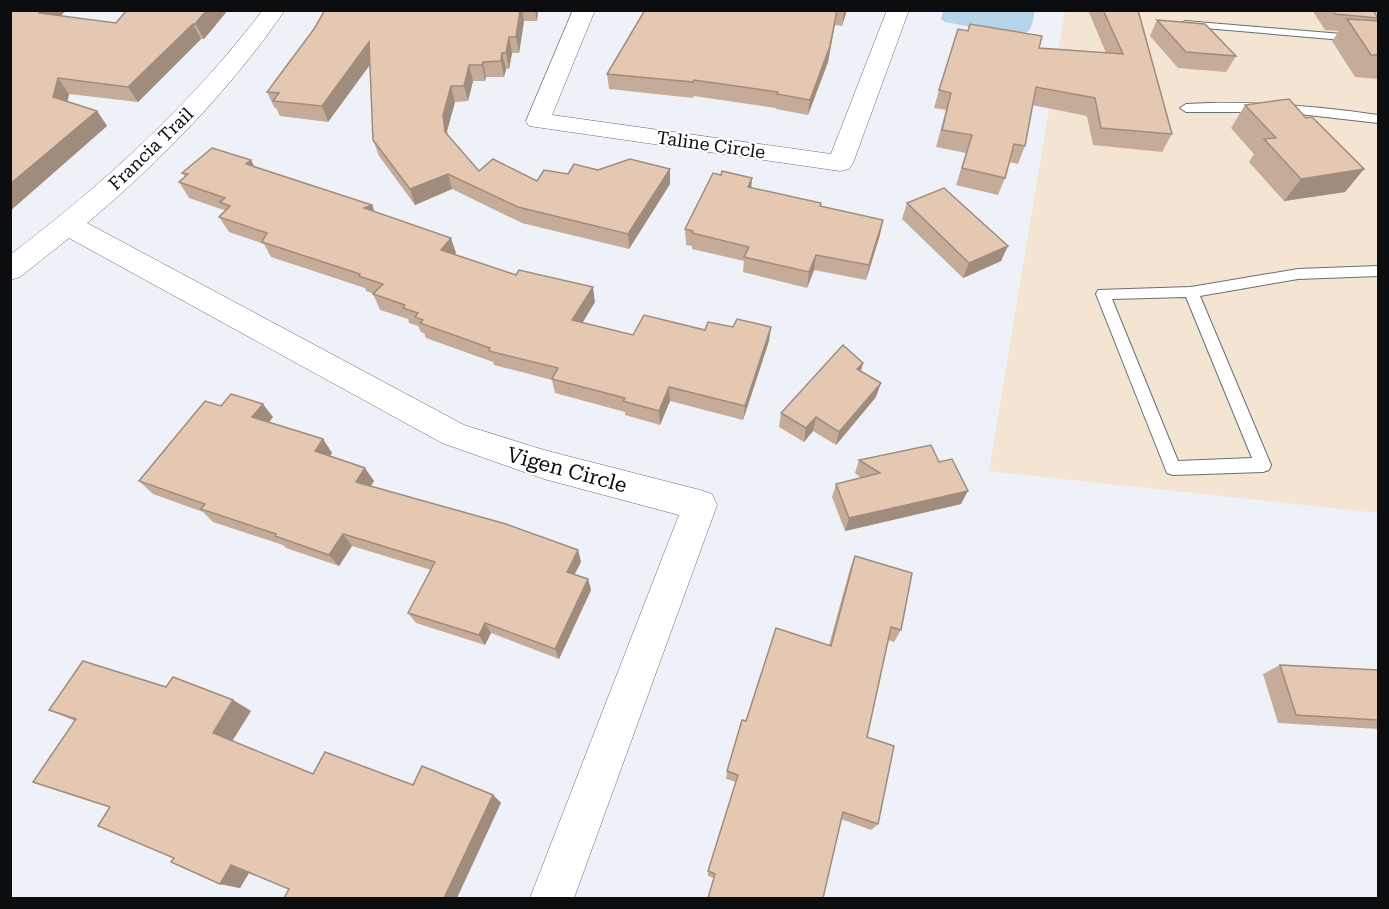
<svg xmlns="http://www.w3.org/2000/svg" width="1389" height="909" viewBox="0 0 1389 909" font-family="'Roboto Serif',serif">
<rect width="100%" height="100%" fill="#eef1f8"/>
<!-- industrial -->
<path fill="#f3e5d2" d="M1065,11H1378V513L989,471Z"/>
<!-- water -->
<path fill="#b6d5ea" d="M943,11H1035C1033,17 1033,29 1027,32C1017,38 959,24 945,22L941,19Z"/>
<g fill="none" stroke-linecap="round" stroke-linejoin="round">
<!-- lane casing -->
<g stroke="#6b6e74" stroke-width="2">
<g id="lane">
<path d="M1185,21L1378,37V43L1181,26L1180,24Z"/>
<path d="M1210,103C1267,102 1323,107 1378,115V123L1282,112H1186L1180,108L1186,104Z"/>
<path d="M1378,266V276L1298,279L1200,296L1271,465L1269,470L1263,472L1173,475L1167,473L1096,294L1098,290L1191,287L1298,269ZM1186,297L1252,458L1178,461L1112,299Z"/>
</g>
</g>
<!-- street casing -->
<g stroke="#6b6e74" stroke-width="1">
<g id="street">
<path d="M263,10H285C230,90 161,161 87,223L464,425L544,450L700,490L712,494L717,505L574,898H530L679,515L544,479L442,443L69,238L20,277L10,280V255C105,183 191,104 263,10Z"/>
<path d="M573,10H595L552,115L831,154L887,10H909L853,163L849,169L840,171L529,126L526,121Z"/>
</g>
</g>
<!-- lane -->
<use href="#lane" fill="#fff" fill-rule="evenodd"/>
<!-- street -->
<use href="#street" fill="#fff" fill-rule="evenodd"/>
</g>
<!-- wall -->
<g fill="#c5ac99">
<path d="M10,10H66L61,16L116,23L228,10L204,39H201L138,102L69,94L67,101L97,111L107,126L10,211Z"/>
<path d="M325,10H538L537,21H524L519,53H512L509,69H506L504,77H486L485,81H473L468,101L455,102L447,131L448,135L479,171L537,181L568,174L598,170L670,184L629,249L522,223L452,189L415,205L379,156L373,140L370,64L328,122L280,116L276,108L274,107L267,92L314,29Z"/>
<path d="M645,10H847L842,26L835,25L828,62L808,115L776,109V108L694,96L693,98L609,89L607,74Z"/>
<path d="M1088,10H1138L1172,134L1162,152L1093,145L1087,116L1032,105L1025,146L1018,164L1009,162L1005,178L998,195L956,185L966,153L936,147L946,110L934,108L939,90L1039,48L1106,53Z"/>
<path d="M1312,10H1373L1378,18L1377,21H1378V79L1355,77L1332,41L1339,31L1325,30Z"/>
<path d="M1157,20L1236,56L1226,72L1178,68L1150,36Z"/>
<path d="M1245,105L1306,118L1364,169L1345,192L1284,201L1249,162L1254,154L1231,128Z"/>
<path d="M251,160L254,167L375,212L456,253L455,254L595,302L582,323L633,335L733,327H771L769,341L743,420L670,401L660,425L625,415V412L555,393L552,380L494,365L493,362L426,338L424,333L421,332L418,326L409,323L408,319L380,310L373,294H374L366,291L365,288L271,257L264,244L229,232L219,217L225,211L224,210L189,198L179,182L185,177L182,173Z"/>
<path d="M751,188L880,235L866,280L814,270L807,288L743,272L744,261L692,249V246L686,245L685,229Z"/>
<path d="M907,203L1001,261L963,278L902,219Z"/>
<path d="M863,363L861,371L876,397L836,445L813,431L804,442L779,427L781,413Z"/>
<path d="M221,406L273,417L269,422L323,439L332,453L330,456L374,481L371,486L578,550L581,562L574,575L588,579L591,590L559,659L491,633L485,645L416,623L408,613L431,570L352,546L339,566L286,548L283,545L213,522L203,512L153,494L139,481Z"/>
<path d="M859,460L939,462L961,504L845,531L832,497L836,484L861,478L855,473Z"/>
<path d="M855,556L901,630L894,642L888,640L867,737L878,824L871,830L841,819L714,878L708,876V871L736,782L726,779L727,771L746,721L829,645L850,569Z"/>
<path d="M1280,665L1378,670V729L1278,723L1263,674Z"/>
<path d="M166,687L233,700L251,711L232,741L313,774L413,785L493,795L501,803L289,889L249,873L240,888L220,884L174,858L75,721L49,710Z"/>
</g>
<!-- shaded-wall -->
<g fill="#a08c7d">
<path d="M41,10H66L49,28L39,13Z"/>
<path d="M207,10H228L204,39L195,24Z"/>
<path d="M520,10H522L524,21L519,53L516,37Z"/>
<path d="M535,10H538L537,21Z"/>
<path d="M837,10L828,62L808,115L810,100Z"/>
<path d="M844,10H847L842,26Z"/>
<path d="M193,24L201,39L138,102L128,87Z"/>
<path d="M509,37L512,53L509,69L506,53Z"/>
<path d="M369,42L375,58L328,122L322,106Z"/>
<path d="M502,53L506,69L504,77L501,61Z"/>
<path d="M483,62L486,77L485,81L482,65Z"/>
<path d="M469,65L473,81L468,101L464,86Z"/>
<path d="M58,78L69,94L65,113L53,97Z"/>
<path d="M451,86L455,102L447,131L449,147L445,132L443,115Z"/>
<path d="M97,111L107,126L10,211V184Z"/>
<path d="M251,160L259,176L246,164Z"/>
<path d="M670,169V184L629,249L628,234Z"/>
<path d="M1364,169L1345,192L1284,201L1301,179Z"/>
<path d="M448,174L452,189L415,205L410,189Z"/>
<path d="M752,178L751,194L748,187Z"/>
<path d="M372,205L378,220L364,208Z"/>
<path d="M883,220L880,235L866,280L869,265Z"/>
<path d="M451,238L456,253L446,265L441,250Z"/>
<path d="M1008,246L1001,261L963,278L969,263Z"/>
<path d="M816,255L814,270L807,288L809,272Z"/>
<path d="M593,287L595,302L575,335L572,320Z"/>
<path d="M771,327L769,341L743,420L745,406Z"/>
<path d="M863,363L859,377L857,369Z"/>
<path d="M881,383L876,397L836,445L839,432Z"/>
<path d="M669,387L670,401L660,425L659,411Z"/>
<path d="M263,404L273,417L262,431L252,417Z"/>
<path d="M816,417L813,431L804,442L806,428Z"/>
<path d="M323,439L332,453L324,464L315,451Z"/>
<path d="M365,468L374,481L365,494L356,482Z"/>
<path d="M968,491L961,504L845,531L849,518Z"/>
<path d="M343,534L352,546L339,566L329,555Z"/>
<path d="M578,550L581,562L570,583L567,572Z"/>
<path d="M588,579L591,590L559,659L555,649Z"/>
<path d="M485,623L491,633L485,645L479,635Z"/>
<path d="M233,700L251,711L231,743L213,733Z"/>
<path d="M493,795L501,803L457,898H444Z"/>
<path d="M231,865L250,871L240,888L220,884Z"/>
</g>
<!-- building -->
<g fill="#e5c8b2" stroke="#a08c7d" stroke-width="1.5">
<path d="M10,10H41L39,13L116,23L127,10H207L195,24H193L128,87L58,78L53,97L97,111L10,184Z"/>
<path d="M325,10H520L516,37H509L506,53H502L501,61L483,62L482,65H469L464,86H451L443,115L445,132L479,171L493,159L537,181L544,170L568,174L574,164L598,170L630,159L670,169L628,234L518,207L448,174L410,189L373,140L369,42L322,106L273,101L279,93L267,92L314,29Z"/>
<path d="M645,10H837L830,46L810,100L777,94L778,92L694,80L693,82L607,74Z"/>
<path d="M1103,10H1138L1172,134L1101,128L1095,98L1036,87L1025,146L1014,144L1005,178L962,168L972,135L942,130L951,93L939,90L958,29L968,31L970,24L1042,36L1039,48L1123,54Z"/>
<path d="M1333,10H1373L1378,18L1335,14Z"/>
<path d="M1347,19L1378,21V55H1371Z"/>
<path d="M1157,20L1205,24L1236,56L1186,52Z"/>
<path d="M1289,99L1306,118L1312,117L1364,169L1301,179L1264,139L1276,138L1245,105Z"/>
<path d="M212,148L251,160L246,164L372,205L364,208L451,238L441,250L516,275L519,270L593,287L572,320L633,335L644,315L705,330L708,322L733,327L737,319L771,327L745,406L669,387L659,411L623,401L625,398L552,379L558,368L489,351L490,348L420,323L423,320L415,317L418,313L403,308L405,305L373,294L383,284L359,276L360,274L262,242L267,233L219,217L230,206L220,202L225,198L179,182L188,174L182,173Z"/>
<path d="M722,171L752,178L748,187L821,203L820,206L883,220L869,265L816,255L809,272L744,257L749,247L692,233L693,231L685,229L713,173L721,175Z"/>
<path d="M944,188L1008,246L969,263L907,203Z"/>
<path d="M843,345L863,363L857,369L881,383L839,432L816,417L806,428L781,413Z"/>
<path d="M231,394L263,404L252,417L323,439L315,451L365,468L356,482L506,524L578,550L567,572L588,579L555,649L485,623L479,635L408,613L435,562L343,534L329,555L275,536L276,534L201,509L205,504L139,481L205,401L221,406Z"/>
<path d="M931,445L939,462L952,459L968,491L849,518L836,484L880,473L859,460Z"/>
<path d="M855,556L912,573L901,630L891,627L867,737L894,746L878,824L843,812L823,898H708L715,874L708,871L738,775L727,771L742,720L746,721L776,628L831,646Z"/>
<path d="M83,661L166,687L173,677L233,700L213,733L313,774L325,752L413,785L422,766L493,795L444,898H284L289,889L231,865L220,884L171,862L174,858L98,826L110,807L33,782L76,719L49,710Z"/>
<path d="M1280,665L1378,670V720L1296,715Z"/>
</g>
<g text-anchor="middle" stroke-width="4.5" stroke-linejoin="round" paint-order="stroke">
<!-- far-street labels -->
<g font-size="18" fill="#0c0d0f" stroke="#fff">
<text transform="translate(711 145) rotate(8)" y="6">Taline Circle</text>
<text transform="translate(151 149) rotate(-44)" y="6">Francia Trail</text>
</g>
<!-- street labels -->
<g font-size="21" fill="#0c0d0f" stroke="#fff">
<text transform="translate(567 470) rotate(15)" y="7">Vigen Circle</text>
</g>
</g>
<!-- border -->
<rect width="1389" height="909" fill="none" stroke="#0c0d0f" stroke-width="24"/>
</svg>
